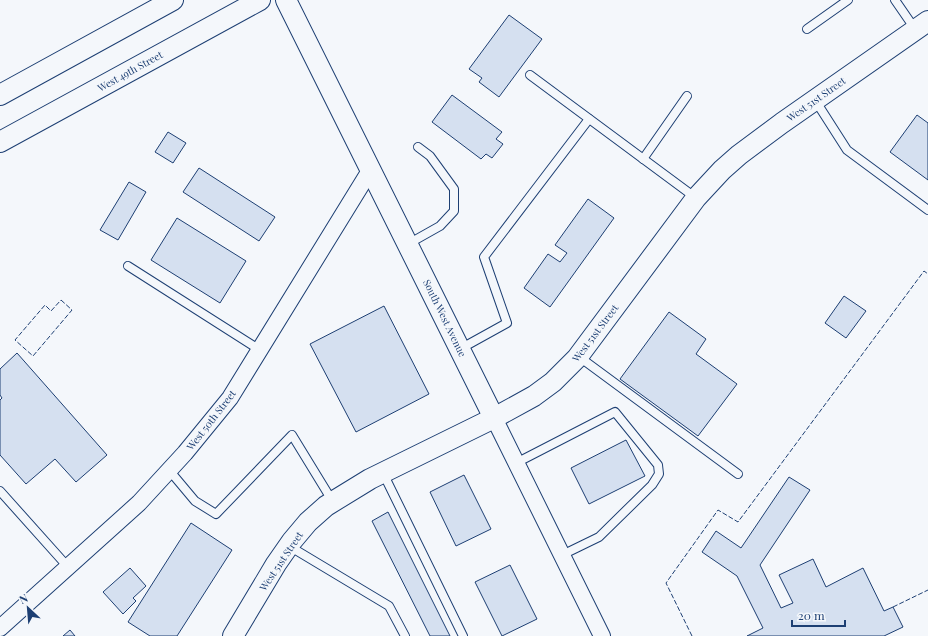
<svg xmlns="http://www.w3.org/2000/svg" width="928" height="636" viewBox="0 0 928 636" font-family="'Playfair Display',serif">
<rect width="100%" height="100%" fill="#f4f7fb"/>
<!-- building -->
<g fill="#d5e0f0" stroke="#1d3f73">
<path d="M509,15L542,39L499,97L479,82L482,78L469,69Z"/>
<path d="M452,95L502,132L496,139L503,144L492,158L486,154L481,159L432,122Z"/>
<path d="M917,115L928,123V180L890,152Z"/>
<path d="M168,132L186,143L173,163L155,152Z"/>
<path d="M199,168L275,217L259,241L183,192Z"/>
<path d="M129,182L146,192L118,240L100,230Z"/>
<path d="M588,199L614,218L550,307L524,288L548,254L560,262L567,253L555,245Z"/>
<path d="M177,218L246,261L220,303L151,260Z"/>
<path d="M844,296L866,311L846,338L825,323Z"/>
<path d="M384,306L429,394L356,432L310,344Z"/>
<path d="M669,312L706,339L696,354L737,384L698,436L620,379Z"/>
<path d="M17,353L107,455L76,482L55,459L26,484L0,455V400L2,398L0,395V369Z"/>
<path d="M626,440L645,476L589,504L571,468Z"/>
<path d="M464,475L491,529L456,546L430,492Z"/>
<path d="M789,477L810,490L760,565L781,608L793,603L779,575L813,559L826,587L863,568L884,611L893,607L903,627L884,636H747L763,628L737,576L702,552L716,531L741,548Z"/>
<path d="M388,512L450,636H430L372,521Z"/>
<path d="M191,523L232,550L177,636H150L128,622Z"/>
<path d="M510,565L537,619L502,636L475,582Z"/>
<path d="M130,568L146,586L133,598L136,601L123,614L103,592Z"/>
<path d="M70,630L75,636H63Z"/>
</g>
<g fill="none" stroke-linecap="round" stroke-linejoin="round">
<!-- service casing -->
<g stroke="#1d3f73" stroke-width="10">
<g id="service">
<path d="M895,0L915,29"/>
<path d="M807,29L848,0"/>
<path d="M530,75L696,198"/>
<path d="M815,100L847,150L928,210"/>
<path d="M643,159L687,96"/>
<path d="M408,244L440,226L454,211V189L430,156L418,147"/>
<path d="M128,266L260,350"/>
<path d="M460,349L507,323L484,257L589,119"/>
<path d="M578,356L738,474"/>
<path d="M516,463L615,412L658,465L659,474L652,485L599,537L562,555"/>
<path d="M169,470L195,501L216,514L292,435L333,502"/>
<path d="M383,473L463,636"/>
<path d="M0,491L68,567"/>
<path d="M289,546L389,606L405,636"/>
</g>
</g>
<!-- minor casing -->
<g stroke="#1d3f73" stroke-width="18">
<g id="minor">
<path d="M494,418L602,636"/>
<path d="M0,628L139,503L185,453L230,398L371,169"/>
</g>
</g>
<!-- tertiary casing -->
<g stroke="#1d3f73" stroke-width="22">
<g id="tertiary">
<path d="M286,0L494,418"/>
<path d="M0,95L173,0"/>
<path d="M0,142L260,0"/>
<path d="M233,636L276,564L292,541L308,522L326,506L370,479L494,418L534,396L553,382L577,358L696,198L722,170L739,155L782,123L928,21"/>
</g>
</g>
<!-- service -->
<use href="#service" stroke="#f4f7fb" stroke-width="8"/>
<!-- minor -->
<use href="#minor" stroke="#f4f7fb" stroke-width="16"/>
<!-- tertiary -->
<use href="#tertiary" stroke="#f4f7fb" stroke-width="20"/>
<!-- fence -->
<g stroke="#1d3f73" stroke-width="1" stroke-dasharray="5 2" stroke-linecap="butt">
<path d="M61,300L72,310L33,356L15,340L45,305L51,311Z"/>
<path d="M893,607L928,590"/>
<path d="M692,636L666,583L718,510L738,522L924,271L928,274"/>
</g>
</g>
<g text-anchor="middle" stroke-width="3" stroke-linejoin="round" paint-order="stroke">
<!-- street labels -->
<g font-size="10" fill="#1d3f73" stroke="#f4f7fb">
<text transform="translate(130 71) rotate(-29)" y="4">West 49th Street</text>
<text transform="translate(816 99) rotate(-35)" y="4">West 51st Street</text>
<text transform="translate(445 318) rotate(64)" y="4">South West Avenue</text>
<text transform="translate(595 333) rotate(-53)" y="4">West 51st Street</text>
<text transform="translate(211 420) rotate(-52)" y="4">West 50th Street</text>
<text transform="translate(281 561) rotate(-56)" y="4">West 51st Street</text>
</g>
</g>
<!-- north arrow -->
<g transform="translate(28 608) rotate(334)" stroke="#f4f7fb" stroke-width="3" paint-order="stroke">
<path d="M0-3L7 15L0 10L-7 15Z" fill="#1d3f73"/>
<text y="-6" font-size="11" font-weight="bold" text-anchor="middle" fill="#1d3f73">N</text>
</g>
<!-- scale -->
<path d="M792 620v6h53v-6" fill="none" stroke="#1d3f73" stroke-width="2"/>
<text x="798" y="620" font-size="12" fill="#1d3f73" stroke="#f4f7fb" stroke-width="3" paint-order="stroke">20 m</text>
</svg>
